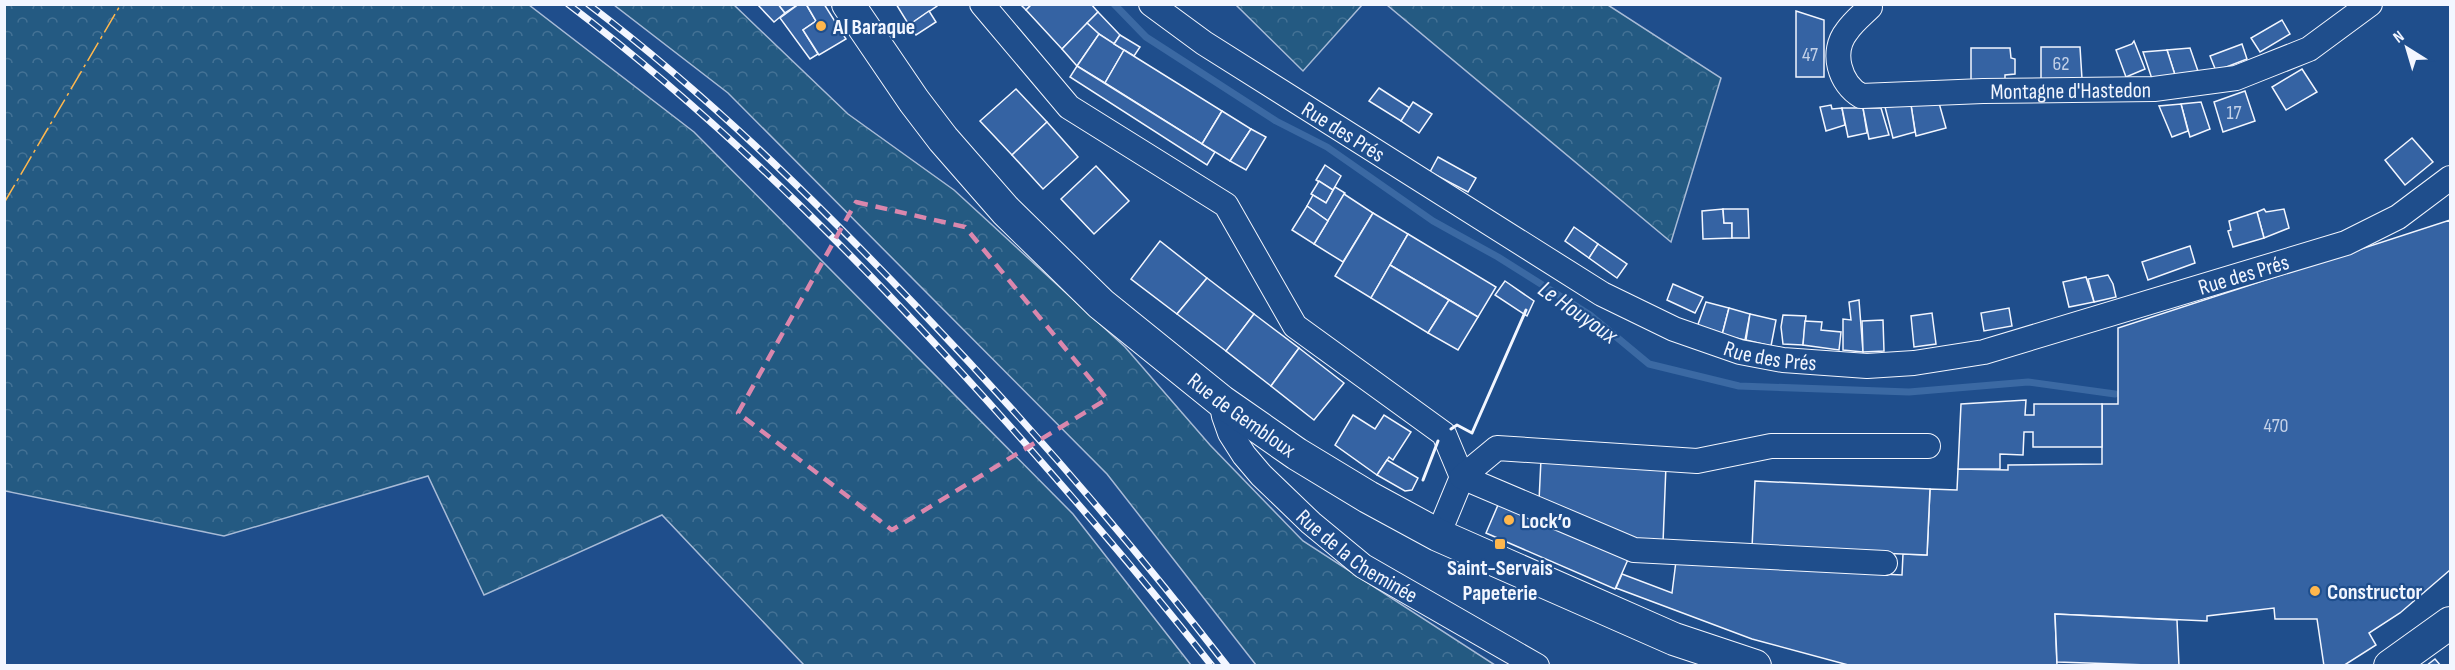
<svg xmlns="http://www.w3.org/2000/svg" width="2455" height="670" viewBox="0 0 2455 670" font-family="'Sofia Sans Condensed',sans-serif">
<defs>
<pattern id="forest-crowns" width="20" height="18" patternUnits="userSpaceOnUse" patternTransform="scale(1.5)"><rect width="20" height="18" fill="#245a82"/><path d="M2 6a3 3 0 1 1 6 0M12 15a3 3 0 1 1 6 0" fill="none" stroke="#447295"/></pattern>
</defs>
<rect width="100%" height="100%" fill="#1f4e8c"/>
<!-- forest -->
<g fill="url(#forest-crowns)" stroke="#a8bbd7" stroke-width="1.5">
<path d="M4,5H529L694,132L1073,514L1191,665H804L662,515L484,595L428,476L224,536L5,491Z"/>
<path d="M614,5H734L848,114L954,190L1125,347L1210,445L1303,541L1495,665H1256L1107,474L728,93Z"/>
<path d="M1236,5H1362L1303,71Z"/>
<path d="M1387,5H1608L1721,78L1671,242Z"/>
</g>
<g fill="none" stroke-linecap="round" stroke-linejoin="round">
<!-- stream -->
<path stroke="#3b69a3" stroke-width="7" d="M1114,4L1146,37L1276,121L1327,147L1433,221L1498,257L1590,315L1649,364L1739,386L1909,392L2028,382L2115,394"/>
</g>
<!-- building -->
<g fill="#3563a3" stroke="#f2f6ff" stroke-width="1.5">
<path d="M757,4H778L785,13L774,22Z"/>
<path d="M778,4H799L785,13Z"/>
<path d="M799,4H806L816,21L803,30L818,54L810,59L780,18Z"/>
<path d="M806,4H824L846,39L819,55L803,30L816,21Z"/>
<path d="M896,4H937V6L909,25Z"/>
<path d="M1020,4H1032L1026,10Z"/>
<path d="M1032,4H1091L1098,12L1062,49L1026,10Z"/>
<path d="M929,11L936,22L916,35L909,25Z"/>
<path d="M1796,11L1824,20V77H1796Z"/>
<path d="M1098,12L1120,35L1114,44L1099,34L1087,23Z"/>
<path d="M2282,20L2290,34L2260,52L2251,38Z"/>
<path d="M1087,23L1099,34L1077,66L1062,49Z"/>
<path d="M1099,34L1124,50L1105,83L1077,66Z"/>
<path d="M1120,35L1140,47L1134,56L1114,44Z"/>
<path d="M2134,41L2145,69L2126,77L2116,50L2132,44Z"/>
<path d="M2242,44L2247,59L2216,71L2210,56Z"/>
<path d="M2041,47H2080L2082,79H2041Z"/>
<path d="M1971,48H2010L2011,58L2015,59V74L2005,75V80H1971Z"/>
<path d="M2190,48L2199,74L2175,75L2167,50Z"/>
<path d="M1124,50L1222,111L1202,144L1105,83Z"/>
<path d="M2167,50L2175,75L2152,79L2143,52Z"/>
<path d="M1077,66L1215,152L1207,165L1070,77Z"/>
<path d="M2302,69L2317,92L2286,110L2272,87Z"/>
<path d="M1379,88L1410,108L1401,121L1369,101Z"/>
<path d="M1016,89L1047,122L1012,155L980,121Z"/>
<path d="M2245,91L2255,121L2223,132L2214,102Z"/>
<path d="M1413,102L1432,114L1419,133L1401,121Z"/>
<path d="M2201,102L2210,129L2190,137L2181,104Z"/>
<path d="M1939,103L1946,128L1916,136L1911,105Z"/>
<path d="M2181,104L2188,131L2172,137L2159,106Z"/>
<path d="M1831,105L1832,109L1842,108L1845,125L1826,131L1820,107Z"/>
<path d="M1911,105L1915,132L1893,138L1885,107Z"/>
<path d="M1842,108H1863L1867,133L1848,137Z"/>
<path d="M1863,108H1881L1889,135L1869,139Z"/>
<path d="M1222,111L1251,129L1230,161L1202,144Z"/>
<path d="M1047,122L1078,157L1043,189L1012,155Z"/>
<path d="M1251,129L1266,137L1246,170L1230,161Z"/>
<path d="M2412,138L2433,162L2405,185L2385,160Z"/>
<path d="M1438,157L1476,178L1468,192L1430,172Z"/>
<path d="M1325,165L1341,176L1333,190L1316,180Z"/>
<path d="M1096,166L1129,201L1094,234L1061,199Z"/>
<path d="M1319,181L1333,190L1326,203L1311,194Z"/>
<path d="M1335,187L1345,193L1328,221L1307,206L1313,195L1326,203Z"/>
<path d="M1344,194L1373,213L1343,262L1314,244Z"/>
<path d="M1307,206L1328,221L1314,244L1292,230Z"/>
<path d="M1723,209L1724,223H1732V238L1703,239L1702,211Z"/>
<path d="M1723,209H1748L1749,238H1732V223H1724Z"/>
<path d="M2264,209L2266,212L2284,209L2289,228L2264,238L2257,212Z"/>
<path d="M2257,212L2264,238L2233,247L2228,231L2231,230L2229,221Z"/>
<path d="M1373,213L1408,234L1371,298L1335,276Z"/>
<path d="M2450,220V570L2400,613L2369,633L2376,645L2343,666H2324L2317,619H2275L2274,608L2207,616V621L2055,614L2057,666H1852L1752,639L1616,588L1622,574L1672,593L1676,561L1719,566L1902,575L1903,554L1927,555L1930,489L1957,490L1958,469L2008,470V465L2102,464V404H2118V328Z"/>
<path d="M1574,227L1598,244L1589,258L1565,241Z"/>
<path d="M1408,234L1496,287L1478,317L1390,265Z"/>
<path d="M1160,241L1207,278L1177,314L1131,279Z"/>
<path d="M1598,244L1627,264L1617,278L1589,258Z"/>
<path d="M2190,246L2195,263L2148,280L2142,262Z"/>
<path d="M1390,265L1449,300L1428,333L1371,298Z"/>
<path d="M2108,275L2113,284L2116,297L2094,302L2088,279Z"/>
<path d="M2086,277L2094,302L2069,307L2063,282Z"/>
<path d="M1207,278L1254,314L1226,351L1177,314Z"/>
<path d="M1505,281L1534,301L1527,316L1495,295Z"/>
<path d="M1673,284L1703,297L1695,313L1667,300Z"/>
<path d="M1449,300L1478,317L1458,350L1428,333Z"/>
<path d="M1859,300L1863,352L1843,350V319L1851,320L1849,302Z"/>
<path d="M1706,302L1729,308L1722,335L1697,327Z"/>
<path d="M1729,308L1750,314L1745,340L1722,335Z"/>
<path d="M2009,308L2012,326L1984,331L1981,313Z"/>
<path d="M1932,313L1936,344L1914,347L1911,316Z"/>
<path d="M1254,314L1299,348L1271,386L1226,351Z"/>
<path d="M1750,314L1776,320L1771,346L1746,340Z"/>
<path d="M1783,315L1806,316L1803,345L1783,344L1781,327Z"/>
<path d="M1883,320L1884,351L1863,352L1862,321Z"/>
<path d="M1805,321L1822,322L1821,330L1841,332L1839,350L1803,345Z"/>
<path d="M1299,348L1344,383L1314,420L1271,386Z"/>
<path d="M2026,400L2025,415H2034V404H2102V447H2033V432H2024L2023,455L2000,454V469H1958L1961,404Z"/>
<path d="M1353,415L1375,429L1384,415L1411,432L1393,460L1389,457L1377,475L1335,445Z"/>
<path d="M1541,459L1666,465L1663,543L1631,541L1539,501Z"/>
<path d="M1387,460L1418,478L1412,490L1405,491L1377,475Z"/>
<path d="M1755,481L1930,489L1927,555L1752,548Z"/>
<path d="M1501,498L1630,555L1615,589L1486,533Z"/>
<path d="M2055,614L2177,620L2179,666L2057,662Z"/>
<path d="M2435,659L2441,666H2426Z"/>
</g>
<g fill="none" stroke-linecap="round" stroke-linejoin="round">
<!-- minor casing -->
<g stroke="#f2f6ff" stroke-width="26">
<g id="minor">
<path d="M982,4L1069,107L1226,205L1295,326L1444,434L1462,477L1438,535"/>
<path id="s1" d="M1151,4L1204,43L1602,294L1674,329L1740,352L1783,360L1867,366L1914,363L1984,352L2346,243L2398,217L2450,178"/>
<path id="s2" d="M1870,7C1862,15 1853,22 1847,31C1830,52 1840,84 1861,96L1983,91L2154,89L2236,78L2309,49L2370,4"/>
<path id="s3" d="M1221,401L1224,416L1230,433L1244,455L1261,475L1311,523L1363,566L1537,666"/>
<path d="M1885,563L1634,550L1462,477L1497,448L1697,461L1771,446H1928"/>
</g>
</g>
<!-- major casing -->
<g stroke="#f2f6ff" stroke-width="34">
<g id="major">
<path id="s4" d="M848,4L914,101L943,139L1006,211L1101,304L1221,401L1297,454L1368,497L1438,535L1674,639L1755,666"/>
<path d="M2390,666L2450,623"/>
</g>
</g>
<!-- minor -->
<use href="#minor" stroke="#1f4e8c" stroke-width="24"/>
<!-- major -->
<use href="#major" stroke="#1f4e8c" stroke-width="32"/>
<!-- rail casing -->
<g stroke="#f2f6ff" stroke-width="7">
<g id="rail">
<path d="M568,4C730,127 873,273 1008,424C1078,503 1147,583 1212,666"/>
<path d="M588,4C708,95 815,200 918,308C1027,422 1131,542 1227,666"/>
</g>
</g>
<!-- rail -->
<use href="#rail" stroke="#1f4e8c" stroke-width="4.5" stroke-dasharray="14" stroke-linecap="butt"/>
<!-- wall -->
<g stroke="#f2f6ff" stroke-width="3">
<path d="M1451,429L1457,425L1472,433L1526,310"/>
<path d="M1423,480L1438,441"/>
</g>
<!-- power -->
<path stroke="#ffb74d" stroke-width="1.5" stroke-dasharray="21 4.5 3 4.5" stroke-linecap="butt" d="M4,203L121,4"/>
</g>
<!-- marked area -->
<path fill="none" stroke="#da87ad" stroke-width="4.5" stroke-dasharray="12 8" stroke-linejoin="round" d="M856,202L965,227L1107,399L892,530L738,413Z"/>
<!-- markers -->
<g fill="#ffb74d" stroke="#1f4e8c" stroke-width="2">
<circle cx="821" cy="26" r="6"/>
<circle cx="1509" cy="520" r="6"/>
<rect x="1494" y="538" width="12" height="12" rx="3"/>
<circle cx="2315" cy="591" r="6"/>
</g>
<g text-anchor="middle" stroke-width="4.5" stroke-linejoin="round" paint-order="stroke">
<!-- number labels -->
<g font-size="20" fill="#c3d1e8">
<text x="1810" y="61">47</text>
<text x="2061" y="70">62</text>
<text x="2234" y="119">17</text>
<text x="2276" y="432">470</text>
</g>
<!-- poi labels -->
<g font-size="22" font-weight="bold" fill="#f2f6ff" stroke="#1f4e8c" text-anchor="start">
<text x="833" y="34">Al Baraque</text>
<text x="1521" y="528">Lock’o</text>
<text x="1500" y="575" text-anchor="middle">Saint-Servais<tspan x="1500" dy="25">Papeterie</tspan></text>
<text x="2327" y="599">Constructor</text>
</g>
<!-- street labels -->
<g font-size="22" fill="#f2f6ff" stroke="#1f4e8c">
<text dy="8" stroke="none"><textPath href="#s2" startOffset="318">Montagne d'Hastedon</textPath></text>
<text dy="8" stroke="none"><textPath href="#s1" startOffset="231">Rue des Prés</textPath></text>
<text dy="8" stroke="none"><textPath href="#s1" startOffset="1203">Rue des Prés</textPath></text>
<text dy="8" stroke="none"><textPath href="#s1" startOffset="717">Rue des Prés</textPath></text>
<text dy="8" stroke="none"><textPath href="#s4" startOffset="573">Rue de Gembloux</textPath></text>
<text dy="8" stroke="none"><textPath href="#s3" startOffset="212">Rue de la Cheminée</textPath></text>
</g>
<!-- water labels -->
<g font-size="24" font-style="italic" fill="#f2f6ff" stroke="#1f4e8c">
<text transform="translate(1578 312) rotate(35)" y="8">Le Houyoux</text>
</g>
</g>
<!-- border -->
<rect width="2455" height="670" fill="none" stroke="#f2f6ff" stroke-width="12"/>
<!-- north arrow -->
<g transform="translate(2407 48) rotate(323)" stroke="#1f4e8c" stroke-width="4.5" paint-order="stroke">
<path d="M0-4.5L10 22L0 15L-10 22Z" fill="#f2f6ff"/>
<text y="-9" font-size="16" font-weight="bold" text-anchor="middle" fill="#f2f6ff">N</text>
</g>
</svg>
